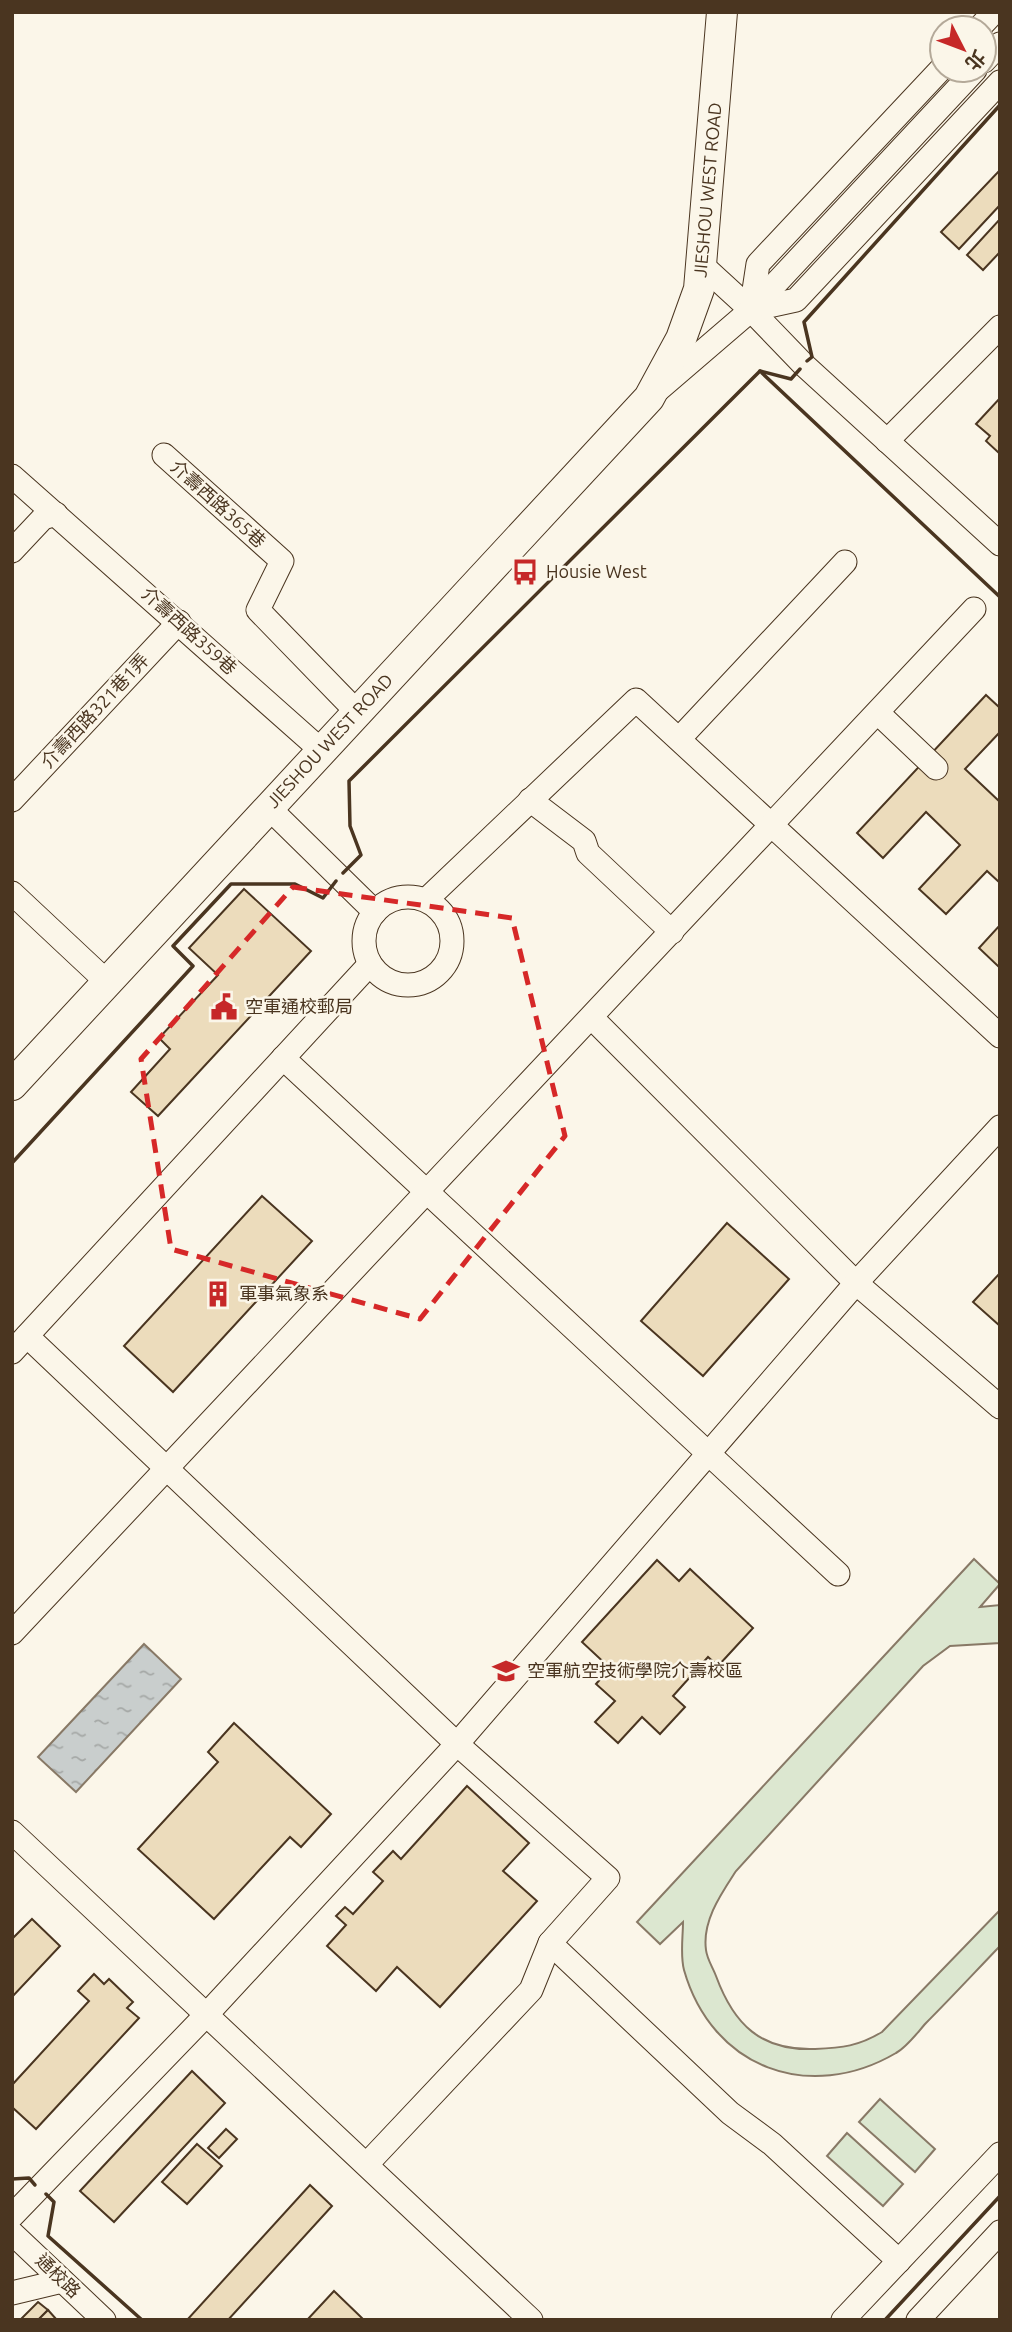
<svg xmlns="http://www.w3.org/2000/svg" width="1012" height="2332" viewBox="0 0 1012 2332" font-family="Ubuntu,'Noto Sans TC',sans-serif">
<defs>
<pattern id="water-ripples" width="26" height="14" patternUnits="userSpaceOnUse" patternTransform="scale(1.75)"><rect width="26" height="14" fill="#c9cecd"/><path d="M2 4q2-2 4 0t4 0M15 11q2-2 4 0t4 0" fill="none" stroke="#a5a8a6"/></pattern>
</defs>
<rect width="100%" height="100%" fill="#fbf6e9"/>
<!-- pitch -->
<g fill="#dce7d0" stroke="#887966" stroke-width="2">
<path d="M974,1559L1000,1584L980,1607L1000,1605V1643L950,1646L923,1666L736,1871C721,1894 702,1921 706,1950C707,1959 713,1968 716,1976C734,2025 761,2051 815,2049C842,2048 859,2046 882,2032L1000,1910V1946C975,1972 951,1998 926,2023C917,2033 907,2047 896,2053C809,2104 712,2068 684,1970C680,1955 683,1937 683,1922L660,1944L637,1922Z"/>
<path d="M880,2099L935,2149L915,2172L859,2122Z"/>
<path d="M847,2133L903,2184L883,2206L827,2156Z"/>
</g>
<!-- water -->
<path fill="url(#water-ripples)" stroke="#887966" stroke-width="2" d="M144,1644L181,1679L76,1792L38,1757Z"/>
<!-- building -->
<g fill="#ecdcbc" stroke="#4a3520" stroke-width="2">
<path d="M1000,170V205L959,249L941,232Z"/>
<path d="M1000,219V252L983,270L967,255Z"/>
<path d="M1000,398V454L986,441L990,436L976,424Z"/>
<path d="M986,695L1000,708V732L965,769L1000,802V883L987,871L946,914L919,889L960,845L926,812L883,858L857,833Z"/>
<path d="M244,889L311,951L158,1116L131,1092L170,1049L159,1038L218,975L189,948Z"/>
<path d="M1000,925V968L979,948Z"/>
<path d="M262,1196L312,1241L173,1392L124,1346Z"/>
<path d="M727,1223L789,1279L703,1376L641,1321Z"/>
<path d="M1000,1273V1326L973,1302Z"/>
<path d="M657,1560L679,1581L690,1569L753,1628L718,1666L708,1657L673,1696L685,1707L660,1734L642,1717L618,1743L595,1722L615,1701L596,1684L610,1668L582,1642Z"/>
<path d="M234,1723L331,1814L301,1847L290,1837L214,1919L138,1849L218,1762L208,1752Z"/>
<path d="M467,1786L529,1843L503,1871L537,1901L440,2007L397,1967L376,1991L327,1946L346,1925L336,1916L345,1907L353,1914L383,1881L373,1872L393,1851L401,1859Z"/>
<path d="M32,1919L60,1946L12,1997V1939Z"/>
<path d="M94,1974L104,1984L109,1979L133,2002L127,2008L139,2018L36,2129L12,2107V2085L89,2001L78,1991Z"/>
<path d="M192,2071L225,2103L114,2222L80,2191Z"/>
<path d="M226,2129L237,2139L219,2158L208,2148Z"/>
<path d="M197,2144L222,2166L187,2204L162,2182Z"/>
<path d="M310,2185L332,2206L228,2320H187Z"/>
<path d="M334,2291L364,2320H307Z"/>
<path d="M38,2302L48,2310L38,2320H20Z"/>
<path d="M48,2310L57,2320H38Z"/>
</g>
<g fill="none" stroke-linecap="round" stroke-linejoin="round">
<!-- minor casing -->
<g stroke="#4a3520" stroke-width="25">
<g id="minor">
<path d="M979,28L994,12"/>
<path d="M984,61L1000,44"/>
<path d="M703,266L751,310L804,365L1000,544"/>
<path d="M751,310L796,300L1000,82"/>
<path d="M751,310L758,264L942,68"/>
<path d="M659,389L751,310L975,70"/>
<path d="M887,441L1000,327"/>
<path d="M164,455L282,561L258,610L357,712"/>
<path d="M12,476L322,751"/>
<path d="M12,551L43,518L56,514"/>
<path d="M878,713L936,768"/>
<path d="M679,739L845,562"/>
<path d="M12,800L179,622"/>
<path d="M530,800L584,841L588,853L672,932"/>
<path d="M269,808L375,912"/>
<path d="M12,893L107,982"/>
<circle cx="408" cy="941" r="44"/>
<path d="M426,900L636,700L1000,1036"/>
<path d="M592,1018L856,1283L1000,1407"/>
<path d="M283,1058L838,1574"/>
<path d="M27,1336L457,1744L608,1878L550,1943L531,1990L367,2164"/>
<path d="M12,1352L370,964"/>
<path d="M12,1633L974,609"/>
<path d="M12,1832L531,2320"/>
<path d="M550,1943L730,2113L772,2144L899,2261"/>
<path d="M12,2216L208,2013L457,1744L856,1283L1000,1127"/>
<path d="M12,2233L104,2320"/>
<path d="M12,2293L62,2281"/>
<path d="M843,2320L1000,2154"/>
<path d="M918,2320L1000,2232"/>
</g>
</g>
<!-- major casing -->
<g stroke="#4a3520" stroke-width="32">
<path id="major" d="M12,1085L649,398L681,339L699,289L722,12"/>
</g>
<!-- minor -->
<use href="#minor" stroke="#fbf6e9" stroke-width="23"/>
<!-- major -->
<use href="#major" stroke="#fbf6e9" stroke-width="30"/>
<!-- wall -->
<g stroke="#4a3520" stroke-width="3.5">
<path d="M807,361L812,357L804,322L1000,105"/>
<path d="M760,371L791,379L800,369"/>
<path d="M762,373L1000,597"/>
<path d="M343,873L361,855L350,826L349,781L760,371"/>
<path d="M12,1163L193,966L173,946L231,884H295L323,898L336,881"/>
<path d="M12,2179L29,2178L35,2185"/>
<path d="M46,2194L54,2202L48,2236L142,2320"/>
<path d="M885,2320L1000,2196"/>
</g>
</g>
<!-- marked area -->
<path fill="none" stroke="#d62828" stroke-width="5" stroke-dasharray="14 9" stroke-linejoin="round" d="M293,887L512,918L565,1136L420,1319L171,1249L141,1059Z"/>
<!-- icons -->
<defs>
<g id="bus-bare" transform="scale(2.1)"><path d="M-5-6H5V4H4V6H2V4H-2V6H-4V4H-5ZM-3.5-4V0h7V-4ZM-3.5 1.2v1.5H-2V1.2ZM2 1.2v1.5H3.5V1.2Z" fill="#c62828" stroke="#fbf6e9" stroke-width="2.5" paint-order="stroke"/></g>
<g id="civic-bare" transform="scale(2.1)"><path d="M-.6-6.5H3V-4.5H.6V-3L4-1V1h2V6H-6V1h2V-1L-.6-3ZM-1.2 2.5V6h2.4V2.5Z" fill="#c62828" stroke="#fbf6e9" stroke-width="2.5" paint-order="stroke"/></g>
<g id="building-bare" transform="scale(2.1)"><path d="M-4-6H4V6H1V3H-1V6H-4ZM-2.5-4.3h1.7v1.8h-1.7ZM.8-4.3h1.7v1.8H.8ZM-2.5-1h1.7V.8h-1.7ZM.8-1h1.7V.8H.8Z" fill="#c62828" stroke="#fbf6e9" stroke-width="2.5" paint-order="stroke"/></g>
<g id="university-bare" transform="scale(2.1)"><path d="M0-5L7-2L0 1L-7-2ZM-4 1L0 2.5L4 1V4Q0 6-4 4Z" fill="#c62828" stroke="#fbf6e9" stroke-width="2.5" paint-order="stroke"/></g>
</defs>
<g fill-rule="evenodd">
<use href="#bus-bare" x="525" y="572"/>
<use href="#civic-bare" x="224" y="1007"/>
<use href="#building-bare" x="218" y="1294"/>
<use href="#university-bare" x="506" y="1671"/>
</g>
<g text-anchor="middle" stroke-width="5" stroke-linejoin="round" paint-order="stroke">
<!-- street labels -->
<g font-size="18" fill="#4a3520" stroke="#fbf6e9">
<text transform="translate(708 190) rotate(-85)" y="6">JIESHOU WEST ROAD</text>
<text transform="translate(218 504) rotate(42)" y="6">介壽西路365巷</text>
<text transform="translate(189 631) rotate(42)" y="6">介壽西路359巷</text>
<text transform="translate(95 711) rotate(-47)" y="6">介壽西路321巷1弄</text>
<text transform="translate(330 741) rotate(-47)" y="6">JIESHOU WEST ROAD</text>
<text transform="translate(58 2276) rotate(44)" y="6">通校路</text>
</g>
<!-- poi labels -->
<g font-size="18" fill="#4a3520" stroke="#fbf6e9" text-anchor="start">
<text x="546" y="578">Housie West</text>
<text x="245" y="1013">空軍通校郵局</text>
<text x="239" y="1300">軍事氣象系</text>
<text x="527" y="1677">空軍航空技術學院介壽校區</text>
</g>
</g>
<!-- border -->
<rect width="1012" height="2332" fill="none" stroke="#4a3520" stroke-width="28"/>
<!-- north arrow -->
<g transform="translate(963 49) rotate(132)"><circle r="33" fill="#fbf6e9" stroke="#b4a999" stroke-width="2"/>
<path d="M0-5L12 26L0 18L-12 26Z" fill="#c62828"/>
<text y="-10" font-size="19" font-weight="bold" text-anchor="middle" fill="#4a3520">北</text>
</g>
</svg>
